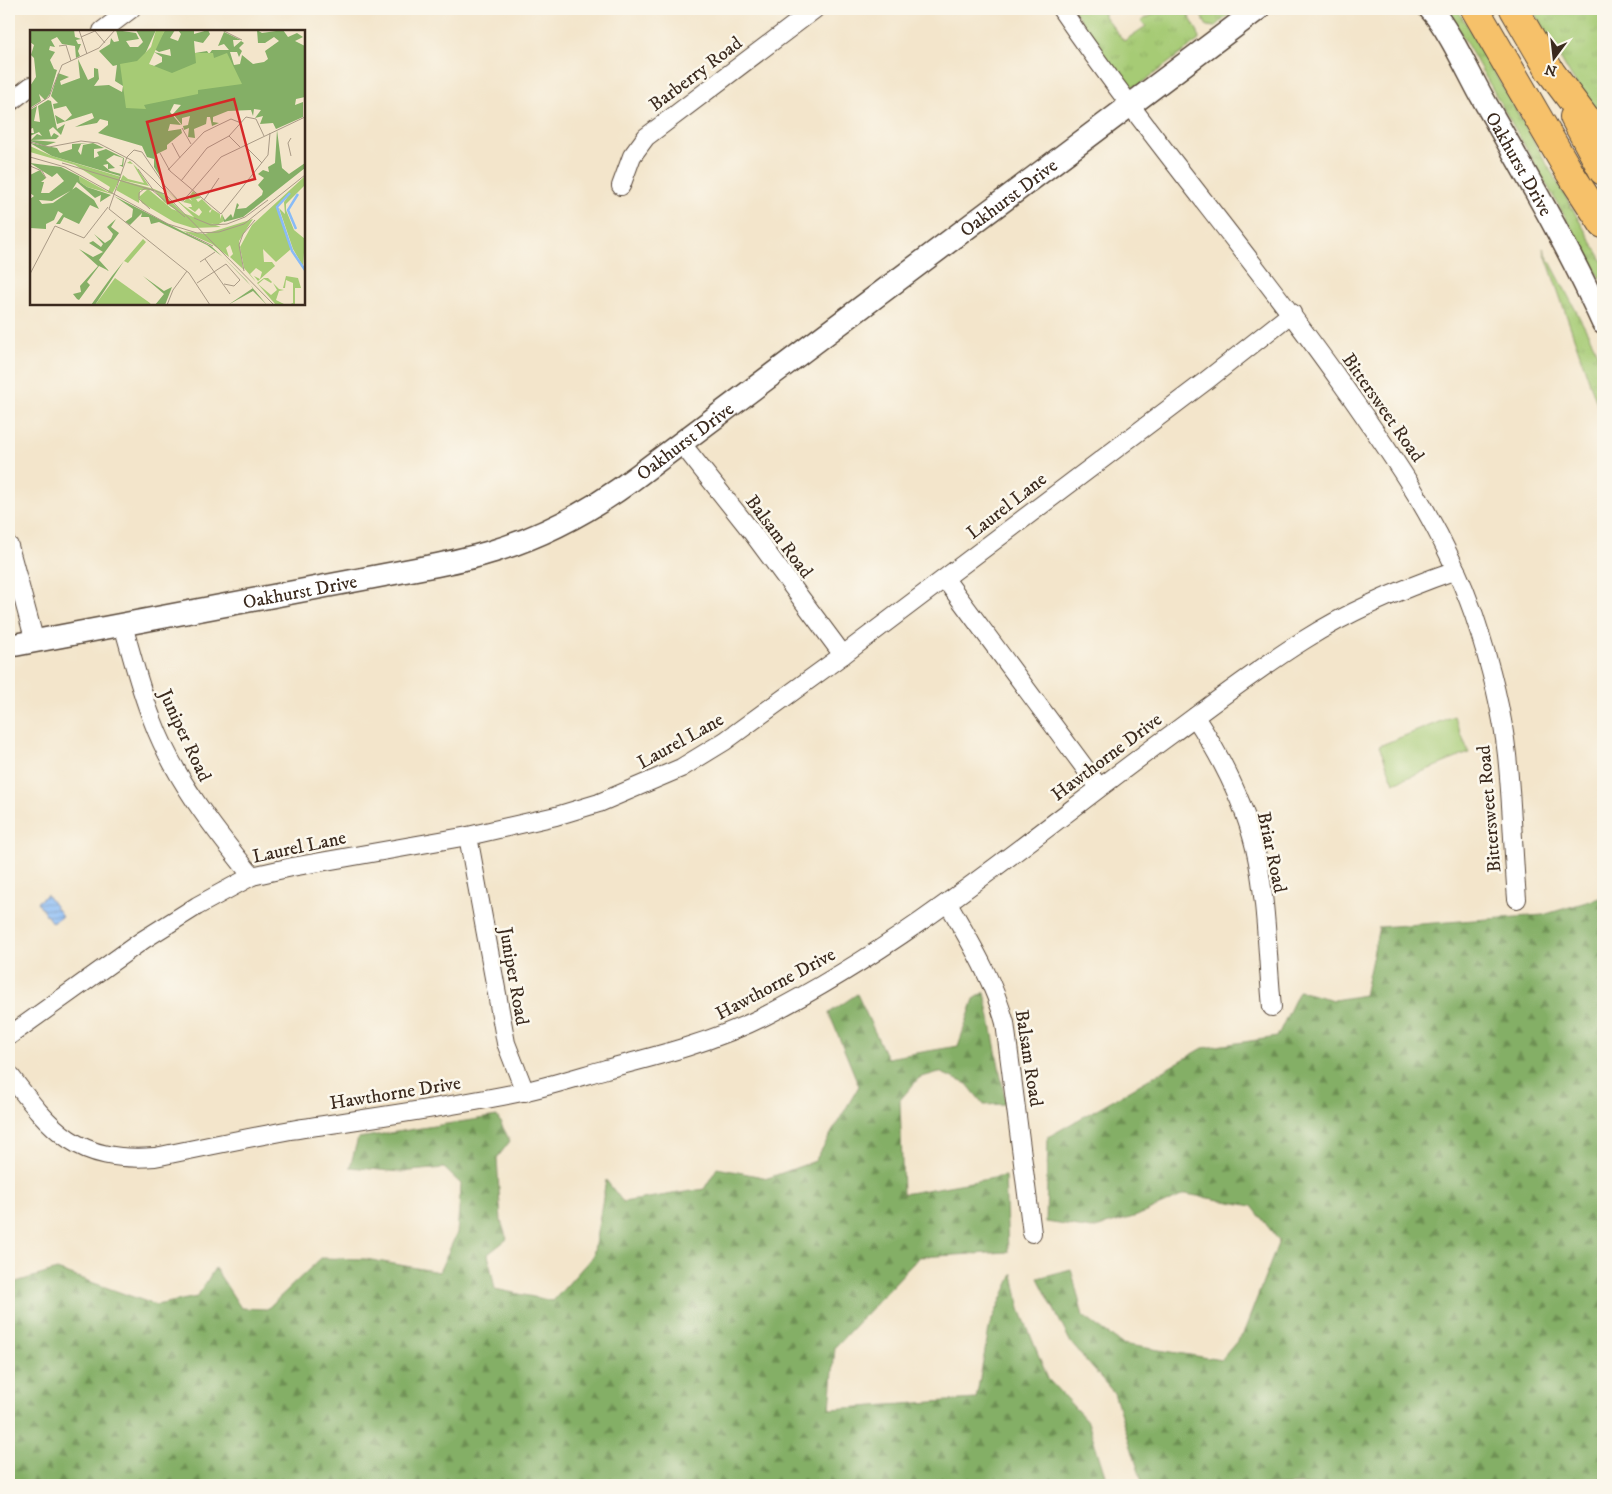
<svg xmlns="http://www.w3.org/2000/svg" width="1612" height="1494" viewBox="0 0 1612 1494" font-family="'IM FELL DW Pica',serif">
<defs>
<pattern id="grass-tufts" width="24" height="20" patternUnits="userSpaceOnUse" patternTransform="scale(1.25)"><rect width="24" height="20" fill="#a6cb75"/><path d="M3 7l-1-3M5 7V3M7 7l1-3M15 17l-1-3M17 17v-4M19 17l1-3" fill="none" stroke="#90ae65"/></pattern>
<pattern id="forest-firs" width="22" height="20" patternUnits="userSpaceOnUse" patternTransform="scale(1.25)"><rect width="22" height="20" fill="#84af66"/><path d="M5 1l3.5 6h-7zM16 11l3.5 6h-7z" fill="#6d8f53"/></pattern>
<pattern id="water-rules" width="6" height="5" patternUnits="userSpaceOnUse" patternTransform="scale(1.25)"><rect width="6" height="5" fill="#89bbf6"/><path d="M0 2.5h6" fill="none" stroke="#7198c7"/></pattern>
</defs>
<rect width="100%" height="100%" fill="#fbf7ec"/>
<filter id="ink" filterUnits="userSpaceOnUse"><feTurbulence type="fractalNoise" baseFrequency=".02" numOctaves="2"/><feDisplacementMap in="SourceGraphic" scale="10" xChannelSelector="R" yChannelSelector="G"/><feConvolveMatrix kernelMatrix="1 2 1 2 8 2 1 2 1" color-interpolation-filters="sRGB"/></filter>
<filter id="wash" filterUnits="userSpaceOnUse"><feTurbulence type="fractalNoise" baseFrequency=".0096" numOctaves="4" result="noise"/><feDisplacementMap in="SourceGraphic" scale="20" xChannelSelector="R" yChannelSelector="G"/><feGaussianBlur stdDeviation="1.12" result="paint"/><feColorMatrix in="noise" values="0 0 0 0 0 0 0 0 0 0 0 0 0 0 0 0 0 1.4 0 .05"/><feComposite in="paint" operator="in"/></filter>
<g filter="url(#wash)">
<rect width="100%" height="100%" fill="#f3e5cb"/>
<!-- grass -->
<g fill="url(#grass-tufts)" stroke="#707a4a">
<path d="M1073,9H1104V16L1124,41L1146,26L1141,21L1162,9H1185L1198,32L1199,40L1139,85L1131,87L1108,60Z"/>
<path d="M1197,9H1230L1231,13L1215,27L1207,26Z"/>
<path d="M1447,9H1457L1467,25L1603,262V284Z"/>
<path d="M1532,9H1603V122L1572,78Z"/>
<path d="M1543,248L1596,349L1603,371V421Z"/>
</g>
<!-- forest -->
<g fill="url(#forest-firs)" stroke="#606c42">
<path d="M1603,897V1485H1143L1114,1393L1071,1343L1038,1278L1071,1269L1083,1316L1122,1344L1221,1360L1243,1334L1279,1241L1252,1206L1186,1194L1137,1216L1092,1229L1046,1222L1048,1137L1203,1048L1277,1037L1299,991L1334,1000L1364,995L1379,927L1543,915Z"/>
<path d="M985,992L1006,1104L984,1105L967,1084L939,1072L919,1078L900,1100L903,1194L1005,1176L1008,1252L919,1257L835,1347L830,1409L976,1399L990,1324L1013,1274L1020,1309L1048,1379L1088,1422L1108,1485H9V1284L57,1270L156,1305L197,1297L215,1268L241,1308L267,1309L321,1258L366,1259L439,1272L457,1233L461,1184L444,1168L400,1172L350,1167L358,1138L497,1116L510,1141L497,1158L501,1221L507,1239L488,1254L495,1289L553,1301L593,1256L606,1180L623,1202L704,1189L717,1168L768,1178L815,1161L859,1086L829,1013L857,994L887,1058L958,1046L974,999Z"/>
</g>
<!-- pitch -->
<path fill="#a6cb75" stroke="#707a4a" d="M1454,716L1469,753L1394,783L1379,746Z"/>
<!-- water -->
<path fill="url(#water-rules)" stroke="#62728a" d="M47,895L62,916L52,923L37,902Z"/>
</g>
<g filter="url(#ink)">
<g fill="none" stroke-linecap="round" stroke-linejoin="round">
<!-- minor casing -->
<g stroke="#574638" stroke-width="20">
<g id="minor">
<path d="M1061,9C1149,138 1252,256 1342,384C1395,459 1443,527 1474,615C1489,660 1502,708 1507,755C1512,803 1513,851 1517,899"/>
<path d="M102,31L131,9"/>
<path d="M9,103L31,86"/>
<path d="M621,186L632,156L646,137L815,9"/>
<path d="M682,444L751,531L843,655"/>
<path d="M9,546L35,642"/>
<path d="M945,579L1099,787"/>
<path d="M123,625C132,656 140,689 152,719C174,778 213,828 252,876"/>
<path d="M1195,717C1221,757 1244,801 1255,848C1267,900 1267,955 1272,1007"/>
<path d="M468,836L506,1043L525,1092"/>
<path d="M948,903C970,942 993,979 1005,1023L1032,1233"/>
<path d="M9,1036L143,940L197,906L252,876L292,867L468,836L556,816L599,803L681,768L725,741L843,655L1207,380L1292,313"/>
<path d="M9,1074C52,1131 77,1163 155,1157C200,1148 246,1138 291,1130C368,1118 445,1108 522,1092C550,1086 578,1077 606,1069C661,1055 715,1041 765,1016C913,941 1040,830 1173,733C1216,701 1259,668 1304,640C1351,610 1404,588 1456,570"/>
</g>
</g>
<!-- tertiary casing -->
<g stroke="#574638" stroke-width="25">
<g id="tertiary">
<path id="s1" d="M1430,9C1449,29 1468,72 1482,97C1524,171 1568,245 1603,323"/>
<path id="s2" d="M9,646L437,565C456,561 475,557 494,551C546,535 597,507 640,474L1258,9"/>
</g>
</g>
<!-- primary casing -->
<g stroke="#574638" stroke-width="30">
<path id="primary" d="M1574,117L1603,171"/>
</g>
<!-- trunk casing -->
<g stroke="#574638" stroke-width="30">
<path id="trunk" d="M1514,9L1550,71"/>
</g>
<!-- motorway casing -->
<g stroke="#574638" stroke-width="30">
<g id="motorway">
<path d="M1475,9L1570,173L1603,224"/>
<path d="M1550,71L1603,142"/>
</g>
</g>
<!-- minor -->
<use href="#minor" stroke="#fff" stroke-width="18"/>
<!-- tertiary -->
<use href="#tertiary" stroke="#fff" stroke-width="22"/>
<!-- primary -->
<use href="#primary" stroke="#f6c16b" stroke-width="28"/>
<!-- trunk -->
<use href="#trunk" stroke="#f6c16b" stroke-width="28"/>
<!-- motorway -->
<use href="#motorway" stroke="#f6c16b" stroke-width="28"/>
</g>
</g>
<g text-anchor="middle" stroke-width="5" stroke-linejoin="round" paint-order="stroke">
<!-- street labels -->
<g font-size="19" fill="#3b2a1e" stroke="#fbf7ec">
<text transform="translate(695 73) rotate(-37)" y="7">Barberry Road</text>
<text dy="7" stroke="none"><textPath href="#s1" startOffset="179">Oakhurst Drive</textPath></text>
<text dy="7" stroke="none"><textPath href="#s2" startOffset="1121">Oakhurst Drive</textPath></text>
<text transform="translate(1384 407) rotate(55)" y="7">Bittersweet Road</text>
<text dy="7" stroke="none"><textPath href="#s2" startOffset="716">Oakhurst Drive</textPath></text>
<text transform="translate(1006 505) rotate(-38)" y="7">Laurel Lane</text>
<text transform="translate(780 536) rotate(53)" y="7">Balsam Road</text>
<text dy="7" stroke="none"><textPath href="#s2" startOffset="296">Oakhurst Drive</textPath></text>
<text transform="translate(186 735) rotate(65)" y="7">Juniper Road</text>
<text transform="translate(680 740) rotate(-29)" y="7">Laurel Lane</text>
<text transform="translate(1106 756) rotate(-37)" y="7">Hawthorne Drive</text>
<text transform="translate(1488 809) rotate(-95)" y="7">Bittersweet Road</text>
<text transform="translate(299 846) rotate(-12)" y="7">Laurel Lane</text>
<text transform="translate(1273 852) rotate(78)" y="7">Briar Road</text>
<text transform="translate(515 976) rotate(80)" y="7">Juniper Road</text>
<text transform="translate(775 983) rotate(-28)" y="7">Hawthorne Drive</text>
<text transform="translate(1030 1058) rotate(81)" y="7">Balsam Road</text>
<text transform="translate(395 1092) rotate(-9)" y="7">Hawthorne Drive</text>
</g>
</g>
<!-- overview -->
<g transform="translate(30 30)">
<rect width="275" height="275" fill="#f3e5cb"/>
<path d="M0,116L22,126L91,147L82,164L57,157L50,152L49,146L78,162L80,157L45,135L0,122ZM100,131L107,138L119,156L91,150L124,159L131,162L162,191L134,172L124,160H110L109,173L86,160L93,145L98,149L114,153L103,134L97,133ZM275,146V155L256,174V180L264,200L275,209L273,236L263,219L249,178L255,184L254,172L260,163L247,176L261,219L246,232L233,219L234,232H242L245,236L228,251L224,246L230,249L232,242L226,238L220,244L227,253L234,248H238L242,252L241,253L234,249L228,254L241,265L247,260L243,253L249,259L254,260L249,261L246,270L256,275H246L214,238L210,217L222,195ZM132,156L154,176L169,186L172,182L169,178L165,182L158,177H162L161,174L153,172L158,168L162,171L159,167L163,161L171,168L166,169L168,172L172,169L182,179L179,181L180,183L182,179L190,184V189L192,184L194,191L187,195L166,189ZM118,159L142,179L191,197L163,198L144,192L112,173L109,167ZM223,189L209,211L213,239L200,227L203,224L200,215L196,218L199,227L182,214L153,201L175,204ZM113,209L116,212L98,233L94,231ZM256,246L268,248L271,258H265V275H258L263,273V253L256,250L255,258H253ZM85,248L120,273L121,275H65Z" fill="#a6cb75"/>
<path d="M0,0H44L45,7L51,9L46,10L48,14H51L48,21L50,26L46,28L45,16L32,14L27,7L21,10L25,17L20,16L19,20L25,22L20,30L24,39L27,40L20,64L15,70L9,64L11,71L0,78V56L6,47L4,28L1,25L4,15L0,12ZM86,0L106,3L109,9L96,11L100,17H108L113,12L106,0H126L111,33L124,36L132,32V27L124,22L141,26L140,19L129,22L124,19L135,0H145L140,8L148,11L151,4L148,0H164V4L178,0L180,4L173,13L164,11L165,23L177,21L179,24L182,20H199L194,14L188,16L194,2L211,10H203L204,17L211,11L214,13L209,18L212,21L209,27L207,22H200L204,35L210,34L212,25L223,34L234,32L238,29L235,21L249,11L244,7L235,13H228L227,0L232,3L253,0L258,7L267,3L273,7L265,11L275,16V67L266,69L265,75L273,72V87L246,99L243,93L230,94L233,86L225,88L231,80L224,79L223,86L221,80L198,81L183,87V92L189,93L182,96L180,87H177L176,94L164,99L165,108L158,107L159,98L154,100L153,96L158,95L160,86L152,88V95L143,84L151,75L144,74L140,82L151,95L140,94L138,101L151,99L152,103L137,115V119L125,125L131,148L124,137V129L117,127L112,116L68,103L78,95V91L70,89L67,93L45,97L64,88L62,83L27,94L25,85L35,91L42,85L36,76L24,79L23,74L28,73L21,66L28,43L39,47L30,51L31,55L50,48L48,29L58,50L64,47V38L68,39L69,49L64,56L79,55L92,62L93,56L85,51L87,35L83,36L69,21L80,14L81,8L84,12L89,11ZM18,70L21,71L27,99L35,94L31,105L23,97L19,100L21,107L24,103L29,106L26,109L1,110L26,112L15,116L0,111L7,104L12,106L9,102L0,106V103H4L3,98L0,99V80L7,76L4,91L10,92L8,76ZM247,100L252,138L259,144L275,133V138L213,187L194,192L192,184L195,190L201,184L203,188L207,173L209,175L207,179L216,178L232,165L233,161L228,155L234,148L228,144L233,140L239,142L238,137L245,133ZM0,113L27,118L30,123L42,119V114L58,113L51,114L48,121L51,125L53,115L63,113L74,118L64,119V128L69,126L67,122L76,119L94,128L93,137L89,135H92L93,128L84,125L76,130L85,138L78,139V134L73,135L80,141L91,144L90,146L22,126ZM0,133L31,137L49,146L50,152L57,157L81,165L70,172L71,165L65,168L47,152L42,160L22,171L9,170L12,174L23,173L46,157L64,170L69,179L60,175L49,194L34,187L30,194H26L33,184L28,181L24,190L16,194V199L0,198V169L4,166L0,163V145L10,140L16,148L11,152H14L11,163H19L34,151L27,143L22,147ZM84,166L181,216L194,228L216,250L237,275L223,261L198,275L223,258L193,227L177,215L129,192L121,194L119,187H111L112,183L100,195L95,192L102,187L103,179ZM86,189L81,197L89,203L69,230L79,241L69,236L57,252L60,255L49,270L47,269L43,264L51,262L50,256L68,236L49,219L63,227L73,222L59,213L63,211L71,217L73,214L64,204L75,213L81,209L83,204L77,197ZM94,231L65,275H61L82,246ZM113,246L134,261L142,257L135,275H125L134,264Z" fill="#84af66"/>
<path d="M126,0H135L119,34L142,43L166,33L165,23H183L184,28L197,23L212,54L168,60V64L114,75L116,79L96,78L90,34L107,31L121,17Z" fill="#a6cb75"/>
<path fill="none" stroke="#89bbf6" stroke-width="2.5" d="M260,163L247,177L262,221L275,240M266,199L258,180L268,164"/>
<path fill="none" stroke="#a99a86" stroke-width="1" d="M49,0L57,24M192,0L212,10M51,7L65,1L75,13M29,16L36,15L41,31M0,79L19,67L32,35L69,18L85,0M152,98L161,114M199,106L210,117M0,112L19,117L51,111L68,113L103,131L123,149M142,113L150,128M214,115L232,133M130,123L140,141L191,184L238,125L240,103M261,126L258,113L261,108M0,127L35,137L138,194L167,203L189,202L214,194L275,145M97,127L104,120L112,122L135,156L148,170L153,171L191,127L275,87M97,127L79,179L159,243L180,275M32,133L135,164L244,275M0,136L12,141L16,148M108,139L124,161M138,140L174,102L201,89L211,93M122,148L135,161M151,151L177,118L199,106L216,87L226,89L234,106M174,170L189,148M120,179L109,169V163L115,158L122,160L155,187M164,188L181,195L197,194L215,187L238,170M156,203L183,216M175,229L200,264M170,232L185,222M214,241L209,215L213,204L225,190M0,244L25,196L54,208L78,177M167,253L196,234L210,250L204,256L194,254M137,275L143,260L157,241"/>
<path fill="#d62828" fill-opacity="0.15" stroke="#d62828" stroke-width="2.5" d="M204,69L225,149L138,173L117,92Z"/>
<rect width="275" height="275" fill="none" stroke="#3b2a1e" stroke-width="2.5"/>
</g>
<!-- margin -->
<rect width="1612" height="1494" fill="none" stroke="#fbf7ec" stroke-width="30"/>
<!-- north arrow -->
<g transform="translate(1554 58) rotate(195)" stroke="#fbf7ec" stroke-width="4" paint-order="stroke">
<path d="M0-4L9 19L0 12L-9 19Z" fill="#3b2a1e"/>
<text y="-8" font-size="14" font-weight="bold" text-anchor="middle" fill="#3b2a1e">N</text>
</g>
</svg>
